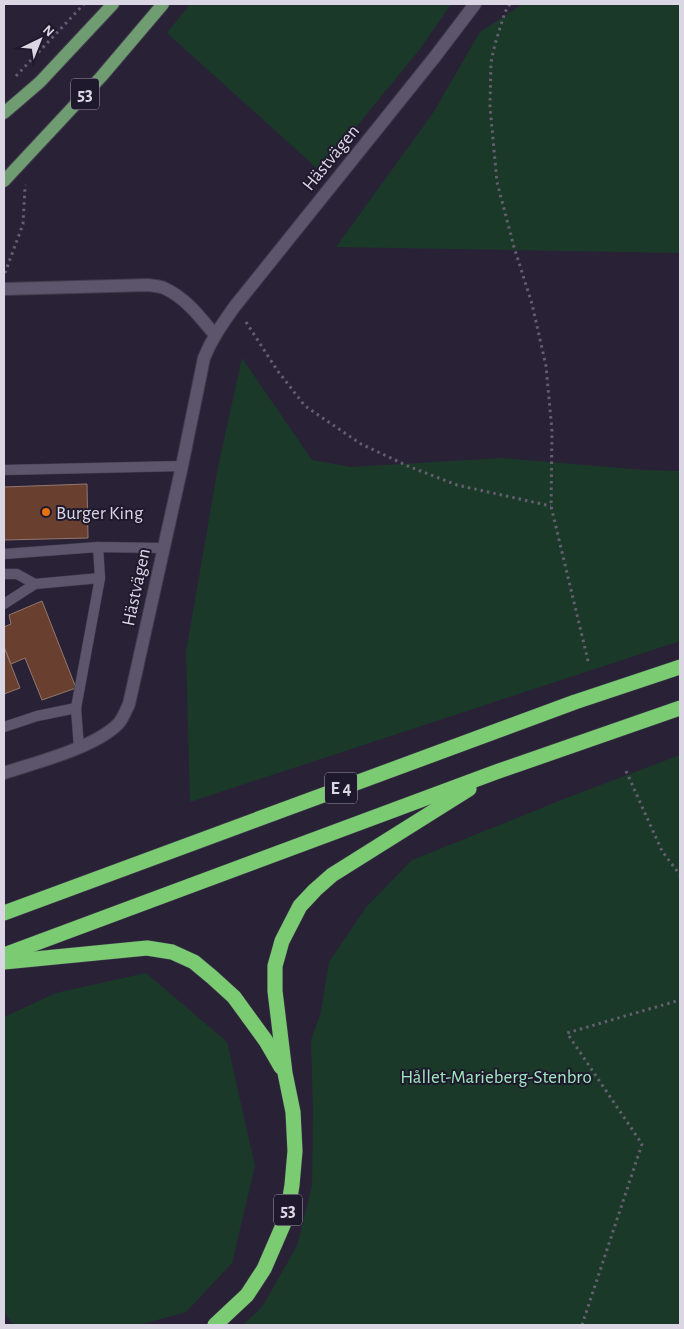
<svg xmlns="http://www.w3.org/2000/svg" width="684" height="1329" viewBox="0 0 684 1329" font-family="'Alegreya Sans',sans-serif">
<rect width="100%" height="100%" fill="#292237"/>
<!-- green -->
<g fill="#1b3928">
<path d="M190,4H451L420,49L320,171L167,33Z"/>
<path d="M523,4H680V253L336,247L433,113L480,32Z"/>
<path d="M242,358L312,460L351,467L502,458L644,470L680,471V641L190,802L186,652L218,467Z"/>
<path d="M680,755V1325H243L262,1307L297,1246L312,1186L313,1112L311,1040L321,1012L329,962L367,906L412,860L574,795Z"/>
<path d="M146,973L227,1042L255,1166L232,1263L186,1312L139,1325H14L4,1312V1017L56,993Z"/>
</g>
<!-- building -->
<g fill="#694030" stroke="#93776d">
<path d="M87,484L88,538L4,540V487Z"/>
<path d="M42,601L76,688L42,700L25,658L11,664L4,647V627L11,624L9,615Z"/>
<path d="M4,647L20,688L4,694Z"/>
</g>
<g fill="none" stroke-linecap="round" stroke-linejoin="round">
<!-- lane casing -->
<g stroke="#423c4e" stroke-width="11">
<g id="lane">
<path d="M4,470L182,466"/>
<path d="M4,554L98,547L163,548"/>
<path d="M4,574H17L35,584"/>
<path d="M4,604L35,584L100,578"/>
<path d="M4,727L37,716L76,708"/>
<path d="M79,748L76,708L100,578L98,547"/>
</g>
</g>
<!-- street casing -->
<g stroke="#423c4e" stroke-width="14">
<g id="street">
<path d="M4,289L148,285C154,286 160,286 164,288C186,298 200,317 215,335"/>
<path d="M4,773C37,762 94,748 118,724C123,719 126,710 129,704L182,466L204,358C212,338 223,323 235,306L434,58L475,4"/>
</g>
</g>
<!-- primary casing -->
<g stroke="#423c4e" stroke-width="14">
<g id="primary">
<path d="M4,113L40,82L113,4"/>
<path d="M4,181L101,77L163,4"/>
</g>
</g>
<!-- highway casing -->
<g stroke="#423c4e" stroke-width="16">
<g id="highway">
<path d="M4,913L575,702L680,667"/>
<path d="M4,955L496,772L680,708"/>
<path d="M4,962L147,948L172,952L194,962L212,977L234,997L266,1041L281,1067"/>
<path d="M215,1325L247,1295L264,1269L287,1216L292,1185L295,1151L293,1112L285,1073L275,991V966L282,941L300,906L315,890L332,875L469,789"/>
</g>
</g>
<!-- path -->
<g stroke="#645e71" stroke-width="3" stroke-dasharray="2.5 4" stroke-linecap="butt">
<path d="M510,4L505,12L495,44L491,62L490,107L497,182L514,247L532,304L546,366L552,431L551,506L589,665"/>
<path d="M16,76L84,4"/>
<path d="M5,273L23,224L25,188L26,185"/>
<path d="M246,322L277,370L305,406L361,444L410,467L457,485L551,506"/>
<path d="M626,771L662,851L680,875"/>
<path d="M582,1325L642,1144L567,1033L680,1000"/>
</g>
<!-- lane -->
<use href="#lane" stroke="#5c556c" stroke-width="10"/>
<!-- street -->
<use href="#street" stroke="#5c556c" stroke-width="12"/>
<!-- primary -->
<use href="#primary" stroke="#6f9c70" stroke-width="12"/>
<!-- highway -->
<use href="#highway" stroke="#7bcb72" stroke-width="15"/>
</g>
<!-- markers -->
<circle fill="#e8710a" stroke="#1f192d" stroke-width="2" cx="46" cy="512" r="5"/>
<g text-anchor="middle" stroke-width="4" stroke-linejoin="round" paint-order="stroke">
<!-- shield labels -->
<g fill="#1f192d" stroke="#a29dad" stroke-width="1">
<rect x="71" y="78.5" width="28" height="31" rx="4"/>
<rect x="325" y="772.5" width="32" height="31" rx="4"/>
<rect x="274" y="1194.5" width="28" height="31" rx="4"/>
</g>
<g font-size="18" font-weight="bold" fill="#dad6e4">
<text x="85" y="100">53</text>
<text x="341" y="794">E 4</text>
<text x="288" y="1216">53</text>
</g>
<!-- street labels -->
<g font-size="19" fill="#dad6e4" stroke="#1f192d">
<text transform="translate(330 157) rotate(-51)" y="7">Hästvägen</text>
<text transform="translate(135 587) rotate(-78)" y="7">Hästvägen</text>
</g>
<!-- poi labels -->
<g font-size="19" fill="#dad6e4" stroke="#1f192d" text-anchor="start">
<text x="56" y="519">Burger King</text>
</g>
<!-- park labels -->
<g font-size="19" fill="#9fe8bd" stroke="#1f192d">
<text x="496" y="1083">Hållet-Marieberg-Stenbro</text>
</g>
</g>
<!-- border -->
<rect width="684" height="1329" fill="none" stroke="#dad6e4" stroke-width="10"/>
<!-- north arrow -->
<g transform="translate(40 40) rotate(43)" stroke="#1f192d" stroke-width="4" paint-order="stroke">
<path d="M0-4L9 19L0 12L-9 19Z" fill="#dad6e4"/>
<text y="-8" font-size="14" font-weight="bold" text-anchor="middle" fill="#dad6e4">N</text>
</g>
</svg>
